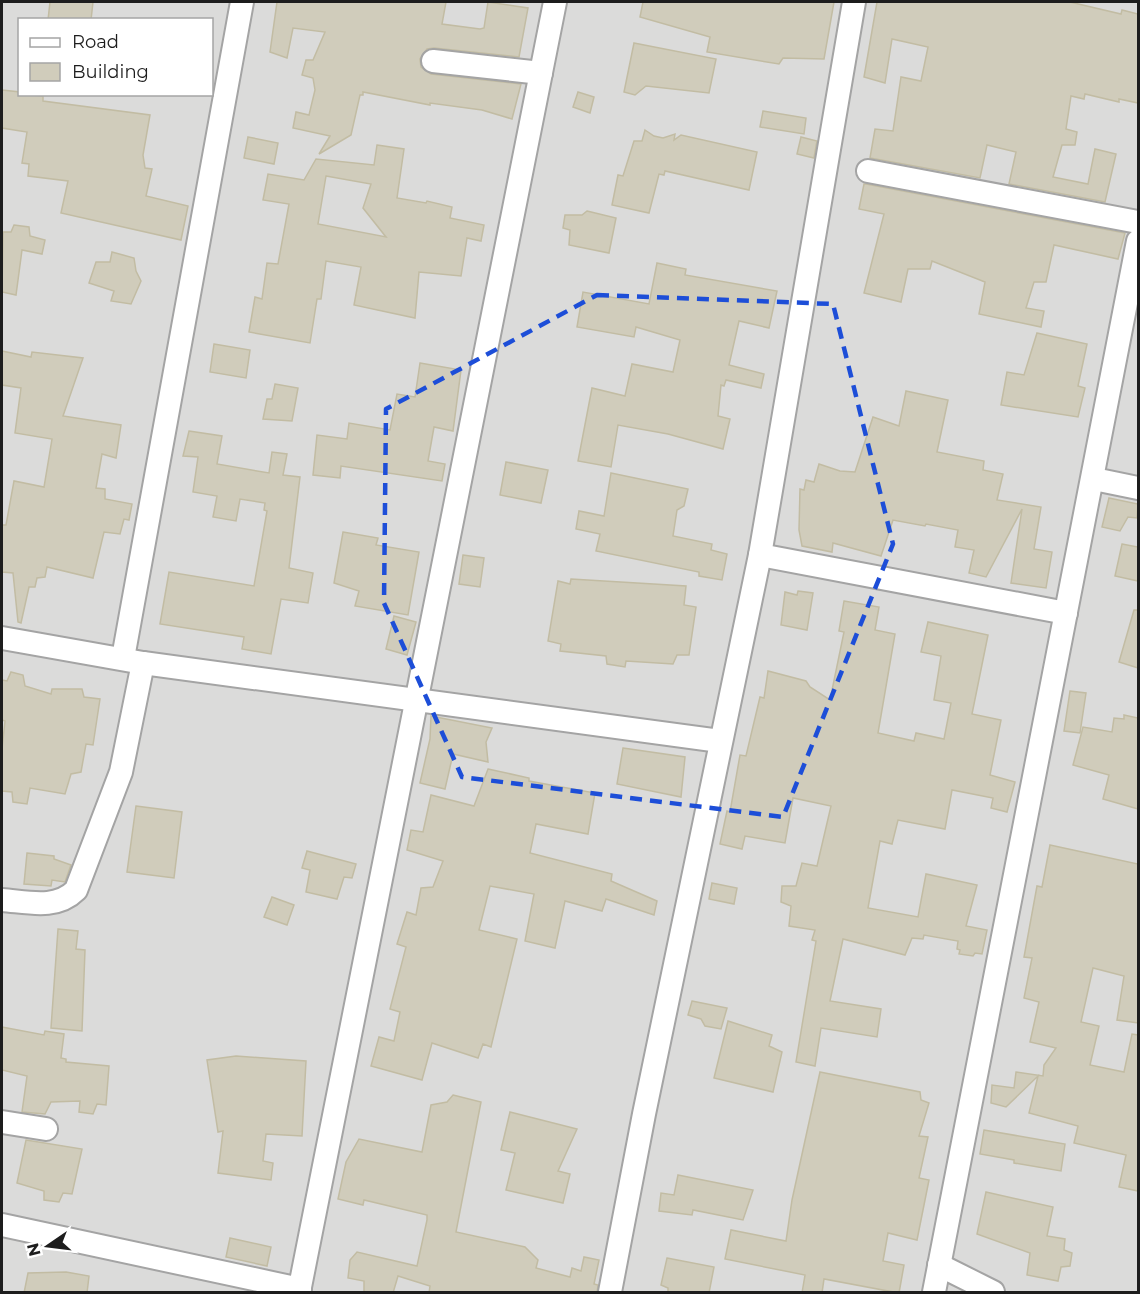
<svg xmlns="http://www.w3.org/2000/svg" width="1140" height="1294" viewBox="0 0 1140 1294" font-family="Montserrat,sans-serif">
<rect width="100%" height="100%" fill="#efefe2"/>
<!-- residential -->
<path fill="#dbdbda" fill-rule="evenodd" d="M2,2H1138V1292H2ZM20,20H212V94H20Z"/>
<!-- building -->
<g fill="#d0ccbb" stroke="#c2bca3" stroke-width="1.5" fill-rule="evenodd">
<path d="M50,2H93L91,20H48Z"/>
<path d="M277,2H446L442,24L480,29L484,28L488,2L528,8L519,57L434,48L427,49L420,59L421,67L431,74L521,84L512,119L482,110L430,103V105L363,92V95H360L351,135L319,154L330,136L293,128L296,112L309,115L315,90L313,78L302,75L306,60H313L325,32L293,28L287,58L270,52Z"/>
<path d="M643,2H834L824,59L783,58L779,64L707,52L710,37L640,17Z"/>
<path d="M877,2H1070L1121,14L1122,10L1138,14V103L1119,99V102L1085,94L1084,99L1071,96L1066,129L1077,132L1075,145H1062L1053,177L1088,184L1095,149L1116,154L1105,202L1009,184L1016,152L987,145L980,178L870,158L875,129L893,131L901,77L921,81L928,47L892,39L885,83L864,77Z"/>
<path d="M634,43L716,59L709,93L646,86L635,95L624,92Z"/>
<path d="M2,90L20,92V94L43,96V101L150,115L143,155L145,168L152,169L146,196L188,206L181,240L61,213L68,181L28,176L29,164L22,163L27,132L2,128Z"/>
<path d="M578,92L594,97L590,113L573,107Z"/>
<path d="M763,111L806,118L804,134L760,127Z"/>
<path d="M645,130L654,136L663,138L675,134L674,140L681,135L757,152L749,190L665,171L664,175L659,174L649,213L612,205L618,175L623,176L634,141H642Z"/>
<path d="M248,137L278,143L274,164L244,158Z"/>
<path d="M801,137L817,141L814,158L797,154Z"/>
<path d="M377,145L404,149L397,198L426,203L427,201L452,207L450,218L484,225L481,241L467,238L461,276L419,272L415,318L354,305L361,267L326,261L321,299H317L310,343L249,332L255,297L262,299L267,263L278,264L289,204L263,200L268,174L304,180L316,159L374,165ZM326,176L371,184L363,208L386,237L318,224Z"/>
<path d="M864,184H866L1125,233L1118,259L1054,245L1046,282H1034L1026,308L1044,311L1041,327L979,314L985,282L932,261L930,269H908L901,302L864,293L884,214L859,209Z"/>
<path d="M587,211L616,218L609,253L569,245L570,230L563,228L565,215H582Z"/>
<path d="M14,225L29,227L30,236L45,240L42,254L22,250L16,295L2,292L3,232H11Z"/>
<path d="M112,252L134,258L136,271L141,281L131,304L111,301L114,291L89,283L96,262H110Z"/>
<path d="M657,263L686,269L685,275L777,291L769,328L739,321L729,365L764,374L761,388L726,380L724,386L721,385L718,416L730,419L723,449L668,434L618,425L611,467L578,461L592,388L625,396L632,364L673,372L680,340L636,327L634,337L577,327L583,292L649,304Z"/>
<path d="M1037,333L1087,344L1078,386L1085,388L1078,417L1001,405L1007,372L1024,375Z"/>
<path d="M214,344L250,350L246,378L210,372Z"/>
<path d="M2,351L31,357L32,352L83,358L63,416L121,425L116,458L102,454L96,488L105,489V499L132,504L129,520L124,519L120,534L104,532L93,578L47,567L45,577L37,578L35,587H29L21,623L18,622L13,573L2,572V525H6L14,481L44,487L52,439L15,433L21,388L2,385Z"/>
<path d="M420,363L461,370L453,431L434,427L428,461L445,464L442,481L341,466L340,478L313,475L317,435L347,439L349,423L390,430L397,394L415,397Z"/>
<path d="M275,384L298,388L292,421L263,419L267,399H272Z"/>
<path d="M906,391L948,400L937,452L984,461L983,470L1003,474L997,500L1041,507L1034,549L1052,552L1046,588L1011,583L1022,509L986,577L969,573L974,550L955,547L958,530L926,524L925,526L893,520L881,556L833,543L832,552L802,546L799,530L800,489L804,490L806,480L814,482L819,464L840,471L855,472L873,417L899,426Z"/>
<path d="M189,431L222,436L217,464L269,473L272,452L287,454L283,475L300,477L289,568L313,573L308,603L281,599L271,654L242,649L244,637L160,624L169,572L254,586L267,511L264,510L265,503L240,499L236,521L213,517L217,496L193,492L198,457L183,456Z"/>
<path d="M506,462L548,470L541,503L500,495Z"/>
<path d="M611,473L688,489L684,506L677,510L673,536L712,544L711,550L727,554L722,580L699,576V572L596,551L600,534L576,529L579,511L604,516Z"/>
<path d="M1109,498L1138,504L1137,518L1128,517L1120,531L1102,527Z"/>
<path d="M343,532L378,538L376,545L419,552L408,615L355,606L359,591L334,583Z"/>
<path d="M1122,544L1138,547V581L1115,576Z"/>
<path d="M463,555L484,558L480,587L459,584Z"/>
<path d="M571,579L686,586L684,605L696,607L689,655H677L673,664L626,661L625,667L607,664L606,656L560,651L561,644L548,641L558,581L570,584Z"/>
<path d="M798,591L813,593L807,630L781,625L785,592L797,595Z"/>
<path d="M844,601L879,607L875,630L895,634L878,733L914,741L916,733L944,739L951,703L934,700L941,656L921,652L928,622L988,635L972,714L1001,720L990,775L1015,782L1007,812L991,808L993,798L952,790L945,829L898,820L892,844L880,841L868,908L918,917L926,874L977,885L966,926L987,930L982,954L975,953L973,956L959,954L960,950L957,949L958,941L924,935L923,939L912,938L905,955L843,939L830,1001L881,1009L877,1037L821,1028L815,1066L796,1062L816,941L812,940L815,930L789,926L791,906L781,902L782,886H796L802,863L817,866L831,806L793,798L785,843L745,836L742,849L720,844L727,811L730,812L740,755L746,756L760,697L764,698L768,671L806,681L810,687L830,700L844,632L839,631Z"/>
<path d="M1134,610H1138V668L1119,662Z"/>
<path d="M394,616L416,622L407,655L386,649Z"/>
<path d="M11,672L23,675L25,686L51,694L52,689H82L84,697L100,699L93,745L86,744L81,772L71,774L65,794L30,788L27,804L13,802L12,792L2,791V749L5,721L2,720V680L7,681Z"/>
<path d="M1070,691L1086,693L1080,733L1064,731Z"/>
<path d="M1124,715L1138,718V809L1103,799L1109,775L1073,765L1083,727L1112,732L1114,718L1124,719Z"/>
<path d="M431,716L492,728L486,742L488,762L453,754L445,789L420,783L430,739Z"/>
<path d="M623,748L685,757L681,797L617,784Z"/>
<path d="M488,769L529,778V781L595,793L588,834L536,824L530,853L612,874L611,881L657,901L654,915L606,899L602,911L565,901L555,948L525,941L534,894L490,886L479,930L517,939L491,1047L483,1044L478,1058L432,1043L422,1080L371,1066L379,1037L394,1041L400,1012L390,1009L406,947L397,944L407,912L416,915L421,888L433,887L443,861L407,850L411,830L423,832L431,795L474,806Z"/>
<path d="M136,806L182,812L174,878L127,872Z"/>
<path d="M1050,845L1138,864V1023L1117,1020L1124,976L1093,968L1081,1022L1099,1026L1090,1065L1124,1072L1132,1034L1138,1035V1191L1119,1187L1126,1155L1074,1143L1078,1126L1029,1113L1038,1076L1006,1107L991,1103L992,1085L1014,1088L1016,1072L1043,1076L1044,1065L1056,1048L1030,1042L1039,1002L1024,998L1032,958L1024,957L1037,886L1042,887Z"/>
<path d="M307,851L356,864L352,878L344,877L337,899L306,892L310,870L302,868Z"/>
<path d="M27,853L54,856V859L71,865L65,882L52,880L51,886L24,884Z"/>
<path d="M712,883L737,888L734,904L709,899Z"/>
<path d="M272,897L294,905L287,925L264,917Z"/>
<path d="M58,929L78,931L76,949L85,950L82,1031L51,1028Z"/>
<path d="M692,1001L727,1008L721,1029L705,1026L701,1019L688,1015Z"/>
<path d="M728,1021L772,1035L769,1046L782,1052L773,1092L714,1078Z"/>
<path d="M2,1027L44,1035L45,1031L64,1034L61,1058L66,1059V1062L109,1066L106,1105L97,1104L93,1114L79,1112L80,1101L51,1102L45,1114L22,1112L27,1076L2,1070Z"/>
<path d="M236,1056L306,1061L302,1136L266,1134L263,1161L273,1163L271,1180L218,1173L223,1131L218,1132L207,1060Z"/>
<path d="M820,1072L920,1092L921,1100L929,1103L919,1136L928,1137L919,1178L929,1180L917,1240L888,1233L883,1261L904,1265L899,1293L824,1279L822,1293H802L805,1275L725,1259L731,1230L786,1241L792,1200Z"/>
<path d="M453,1095L481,1102L456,1232L525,1247L538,1260L536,1268L570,1277L572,1268L581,1271L584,1257L599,1260L594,1284L598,1285L597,1293H429L430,1286L398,1276L393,1293H364V1281L348,1278L350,1260L357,1252L417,1266L427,1220V1215L364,1200L363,1205L338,1199L346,1162L359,1139L422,1152L431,1105L447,1102Z"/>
<path d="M510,1112L577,1129L558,1171L570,1174L563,1203L506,1190L515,1153L501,1150Z"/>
<path d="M984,1130L1065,1144L1061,1171L1014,1163V1160L980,1154Z"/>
<path d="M26,1140L82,1149L72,1194L63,1193L59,1202L44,1200V1191L17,1183Z"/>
<path d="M678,1175L753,1190L743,1220L693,1210L692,1215L659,1211L661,1193L674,1195Z"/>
<path d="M986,1192L1053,1207L1047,1236L1065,1239L1064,1250L1072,1253L1070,1266L1061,1267L1058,1281L1027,1275L1030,1253L977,1234Z"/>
<path d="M230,1238L271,1247L267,1266L226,1257Z"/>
<path d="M667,1258L714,1267L709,1293H668V1288L661,1285Z"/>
<path d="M66,1272L89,1276L87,1293H24L28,1273Z"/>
</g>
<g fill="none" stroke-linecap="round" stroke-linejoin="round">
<!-- minor casing -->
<g stroke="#a4a4a4" stroke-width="26">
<g id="minor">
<path d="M433,61L541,73"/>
<path d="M868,171L1138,222"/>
<path d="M1094,479L1138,488"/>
<path d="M760,555L1066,613"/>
<path d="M2,638L143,663L720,741"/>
<path d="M123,658L242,2"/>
<path d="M2,900C28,902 56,910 76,890L121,772L143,663"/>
<path d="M2,1122L46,1129"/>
<path d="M2,1225L300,1289"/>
<path d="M939,1265L993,1292"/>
<path d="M299,1292L555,2"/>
<path d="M610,1292L644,1114L760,555L854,2"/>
<path d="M934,1292L1138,241"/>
</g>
</g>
<!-- minor -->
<use href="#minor" stroke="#fff" stroke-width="22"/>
</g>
<!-- marked area -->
<path fill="none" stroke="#1d4ed8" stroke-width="4.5" stroke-dasharray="12 8" stroke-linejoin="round" d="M597,295L833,304L893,544L783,817L462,777L384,603L386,409Z"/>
<!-- border -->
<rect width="1140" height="1294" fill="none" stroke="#1d1d1d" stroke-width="6"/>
<!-- legend -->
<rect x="18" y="18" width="195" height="78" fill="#ffffff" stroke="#a5a5a5" stroke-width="1.5"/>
<rect x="30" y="38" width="30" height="9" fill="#ffffff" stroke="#a5a5a5" stroke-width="1.5"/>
<text x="72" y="48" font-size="18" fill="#1d1d1d">Road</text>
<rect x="30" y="63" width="30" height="18" fill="#d0ccbb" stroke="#a5a5a5" stroke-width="1.5"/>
<text x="72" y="78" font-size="18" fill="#1d1d1d">Building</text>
<!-- north arrow -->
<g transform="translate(48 1246) rotate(256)" stroke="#ffffff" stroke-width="4.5" paint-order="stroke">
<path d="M0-4.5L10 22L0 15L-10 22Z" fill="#1d1d1d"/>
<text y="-9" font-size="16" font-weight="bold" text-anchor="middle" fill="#1d1d1d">N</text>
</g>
</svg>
